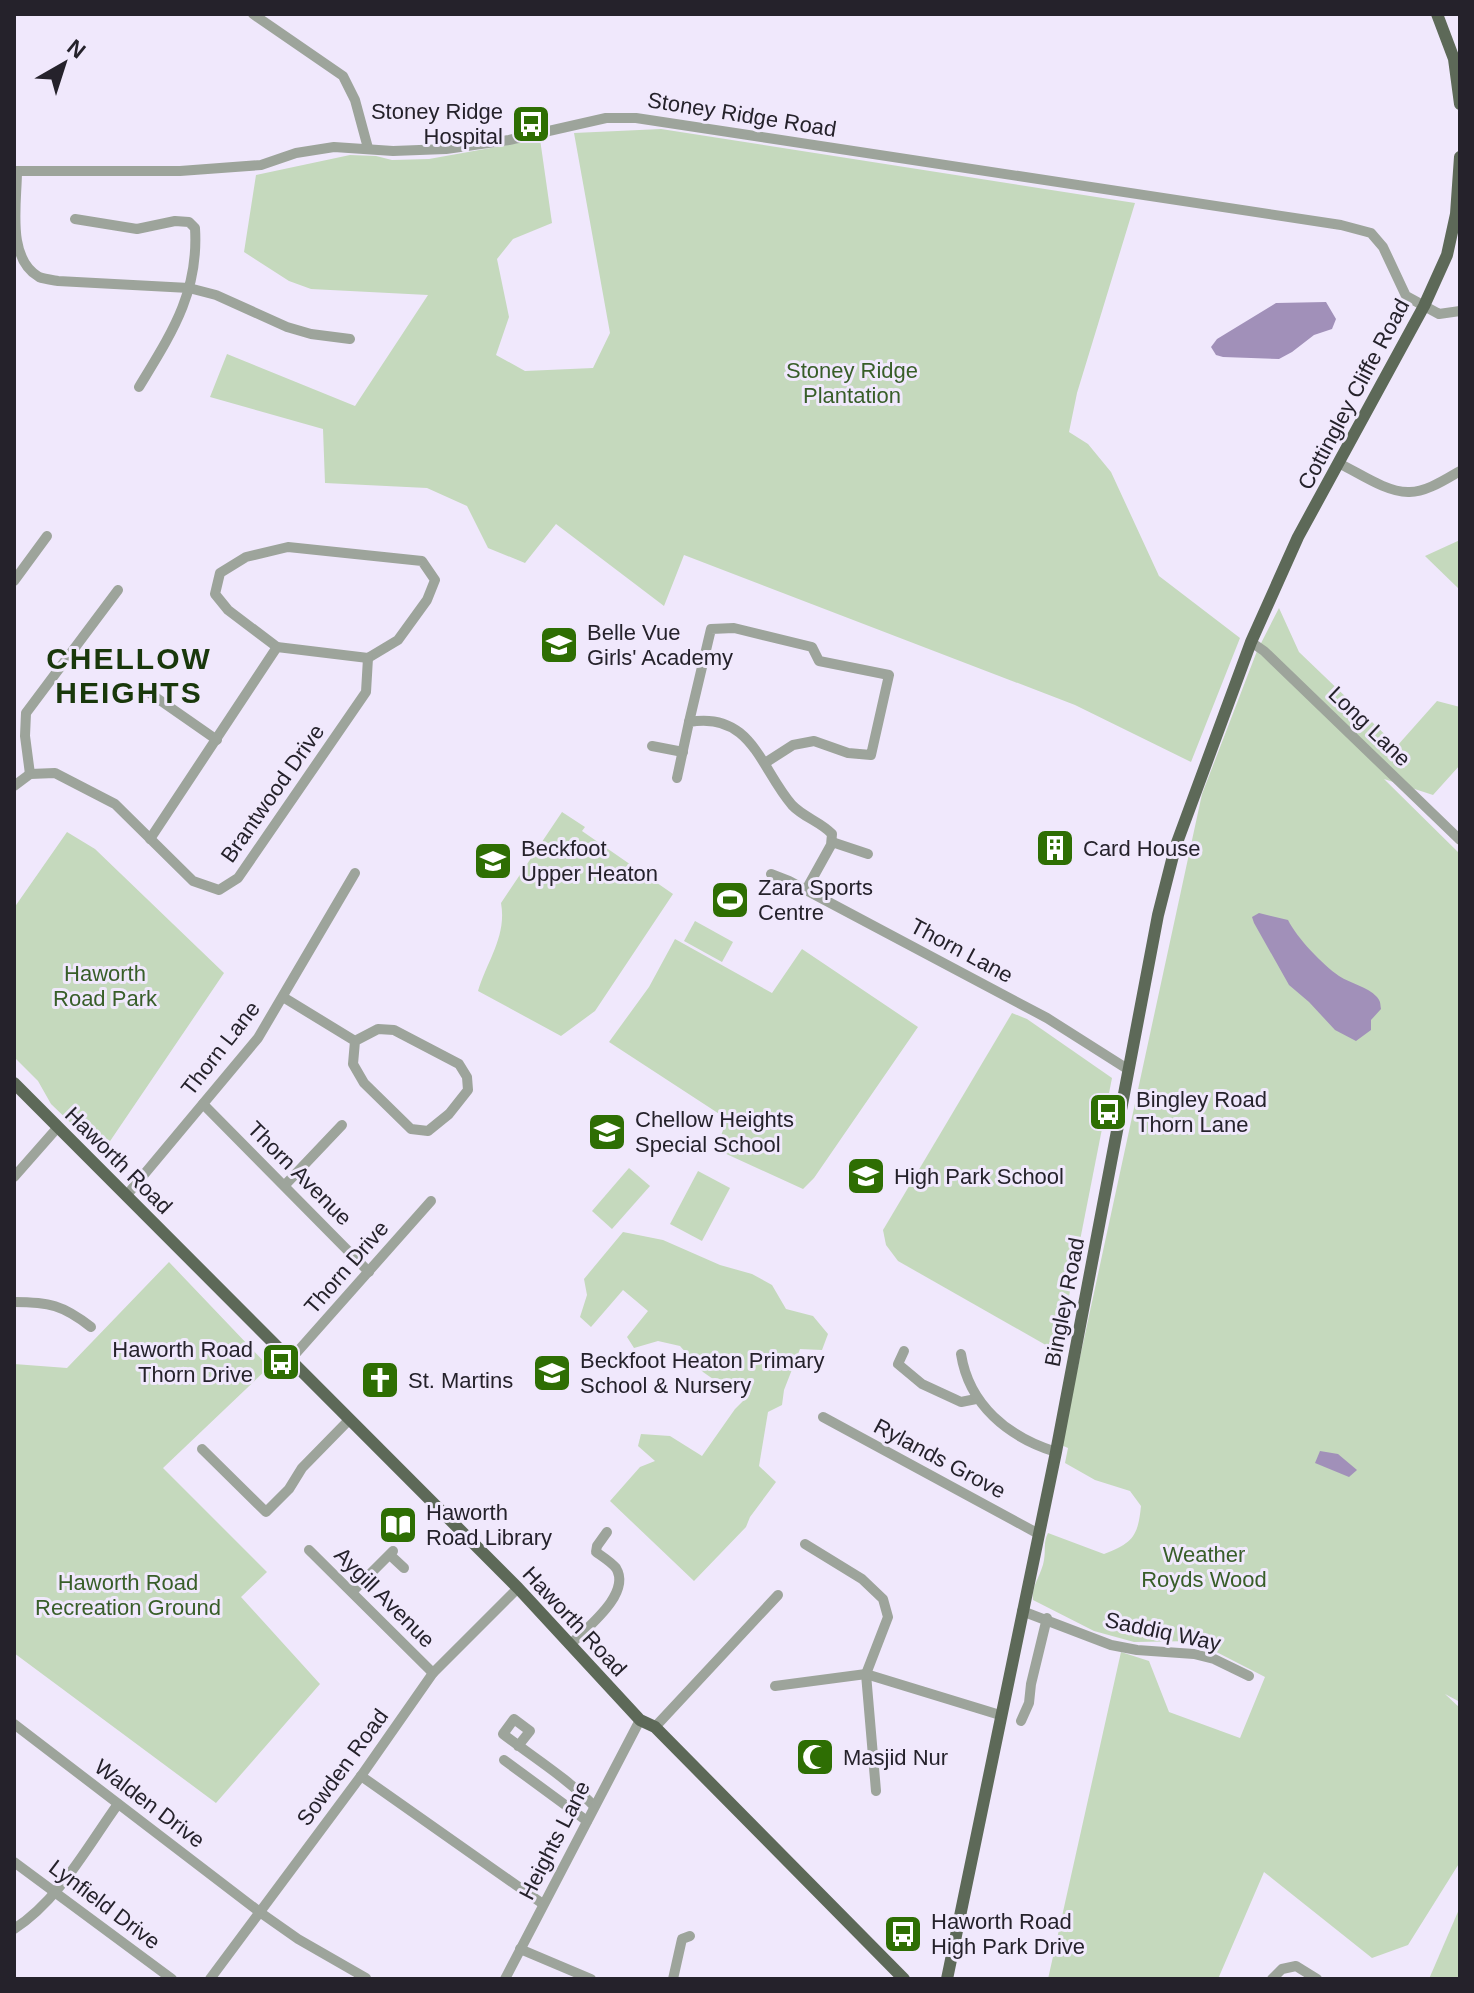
<svg xmlns="http://www.w3.org/2000/svg" width="1474" height="1993" viewBox="0 0 1474 1993" font-family="Arial,sans-serif">
<rect width="100%" height="100%" fill="#f0e8fc"/>
<!-- green -->
<g fill="#c5d9bd">
<path d="M661,129L1135,203L1077,393L1069,432L1088,444L1111,472L1159,576L1240,638L1191,762L1075,705L684,555L664,606L556,524L525,563L488,548L467,506L427,488L325,483L323,429L210,397L227,354L355,406L428,295L311,289L289,281L244,252L256,175L350,155L376,156L392,160L429,159L540,139L552,223L513,239L497,259L509,317L496,355L525,371L593,368L610,333L574,133Z"/>
<path d="M1460,540V590L1425,556Z"/>
<path d="M1279,608L1299,652L1397,746L1437,701L1460,707V765L1433,795L1384,779L1460,854V1702L1445,1694L1460,1708V1862L1408,1945L1372,1958L1264,1872L1218,1979H1048L1121,1652L1149,1661L1169,1712L1240,1738L1265,1677L1195,1641L1134,1642L1094,1631L1033,1600C1031,1586 1042,1574 1044,1560C1046,1549 1043,1543 1048,1533L1104,1554C1133,1543 1138,1536 1141,1506L1130,1491L1095,1480L1065,1463L1068,1448L1061,1445L1202,794L1257,651Z"/>
<path d="M562,812L585,827L582,831L673,894L595,1011L561,1036L478,991C487,961 507,936 501,903Z"/>
<path d="M67,832L95,849L224,973L102,1153L51,1104L38,1081L14,1057V908Z"/>
<path d="M695,921L733,942L722,962L684,941Z"/>
<path d="M675,939L772,993L802,949L918,1027L814,1178L803,1189L722,1152L718,1144L727,1119L609,1042L649,987Z"/>
<path d="M1012,1013L1027,1019L1112,1078L1058,1352L898,1261L886,1245L883,1230Z"/>
<path d="M629,1168L650,1186L612,1229L592,1211Z"/>
<path d="M698,1171L730,1188L702,1241L670,1224Z"/>
<path d="M623,1232L663,1240L720,1265L752,1274L772,1285L786,1309L813,1316L828,1334L822,1350L800,1349L784,1390L782,1405L768,1412L759,1466L776,1482L750,1517L746,1527L694,1581L610,1501L640,1467L655,1461L638,1446L641,1434L670,1436L702,1456L735,1409L750,1394L733,1380L713,1379L703,1372L680,1346L658,1341L634,1348L627,1337L648,1311L623,1290L591,1327L580,1317L587,1295L584,1279Z"/>
<path d="M169,1262L269,1367L163,1468L267,1572L241,1597L320,1684L216,1803L14,1653V1364L67,1368Z"/>
<path d="M1460,1907V1979H1429Z"/>
</g>
<!-- water -->
<g fill="#a190b9">
<path d="M1326,302L1336,319L1332,329L1314,335L1292,352L1279,359L1223,357L1216,355L1211,347L1217,339L1276,303Z"/>
<path d="M1259,913L1288,920C1297,938 1322,964 1339,976C1351,984 1367,986 1377,997C1381,1002 1380,1003 1381,1009L1371,1020V1030L1356,1041L1335,1030L1309,1002L1289,985L1254,923L1252,917Z"/>
<path d="M1320,1451L1338,1454L1357,1470L1349,1477L1315,1463Z"/>
</g>
<g fill="none" stroke-linecap="round" stroke-linejoin="round">
<!-- minor -->
<g stroke="#9da49b" stroke-width="10">
<path d="M253,14L343,76L355,100L368,148"/>
<path d="M14,171H180L261,165L296,153L334,147L393,151L446,149L509,140L606,118H636L1341,225L1371,233L1383,247L1406,296L1439,314L1460,311"/>
<path d="M17,171C17,203 6,258 39,277C44,279 52,280 58,281L189,288L216,295L287,327L311,334L350,339"/>
<path d="M75,219L137,229L175,221L189,222L195,228C199,293 171,334 139,387"/>
<path d="M1338,463C1358,472 1385,492 1408,492C1425,493 1446,479 1460,471"/>
<path d="M288,547L422,561L435,580L427,600L398,640L368,658L277,647L228,610L215,594L220,573L246,557Z"/>
<path d="M14,581L47,536"/>
<path d="M1251,642L1264,651L1460,840"/>
<path d="M151,694L217,740"/>
<path d="M689,722L711,629L734,628L812,647L819,661L889,675L871,755L848,753L814,741L793,745L765,763"/>
<path d="M652,746L683,752"/>
<path d="M30,774L25,736L26,713L118,590"/>
<path d="M677,778L689,722C752,711 760,768 792,805C803,817 821,822 832,834L831,845L806,890"/>
<path d="M14,786L30,774L55,773L115,804L193,881L219,890L238,878L366,692L368,658"/>
<path d="M150,839L277,647"/>
<path d="M832,842L868,854"/>
<path d="M771,874L789,881L1047,1018L1129,1070"/>
<path d="M283,997L355,1041L378,1029L394,1030L459,1064L467,1077L468,1090L449,1114L428,1131L411,1129L364,1083L353,1064L355,1041"/>
<path d="M203,1104L369,1272"/>
<path d="M14,1177L58,1127"/>
<path d="M285,1185L342,1125"/>
<path d="M126,1196L258,1038L355,873"/>
<path d="M14,1302C49,1302 63,1305 91,1327"/>
<path d="M904,1351L898,1364L922,1384L961,1402L976,1399"/>
<path d="M961,1354C969,1405 1008,1437 1056,1452"/>
<path d="M290,1360L431,1201"/>
<path d="M823,1417L1037,1533"/>
<path d="M202,1449L266,1512L289,1489L302,1468L349,1420"/>
<path d="M805,1544L862,1579L883,1599L888,1617L866,1674L876,1791"/>
<path d="M309,1550L433,1673"/>
<path d="M390,1555L404,1568"/>
<path d="M352,1592L393,1551"/>
<path d="M1022,1611L1111,1645L1137,1650L1194,1654L1214,1659L1249,1676"/>
<path d="M570,1645C586,1628 632,1594 616,1568C611,1562 603,1557 596,1552L597,1546L607,1532"/>
<path d="M775,1686L866,1674L1000,1715"/>
<path d="M1021,1721L1029,1703L1031,1684L1047,1618"/>
<path d="M14,1724L261,1913L298,1939L366,1978"/>
<path d="M655,1727L778,1595"/>
<path d="M518,1746L530,1731L514,1719L503,1734C534,1758 567,1778 594,1806"/>
<path d="M504,1760L587,1821"/>
<path d="M361,1776L543,1904"/>
<path d="M14,1862L172,1979"/>
<path d="M14,1929C59,1900 87,1847 118,1804"/>
<path d="M520,1949L591,1979"/>
<path d="M210,1979L361,1776L433,1673L518,1588"/>
<path d="M505,1979L640,1720"/>
<path d="M673,1979L682,1939L690,1936"/>
<path d="M1272,1979L1282,1969L1296,1966L1317,1979"/>
</g>
<!-- major -->
<g stroke="#5d6958" stroke-width="12">
<path d="M1437,14L1454,59L1460,104"/>
<path d="M14,1083L518,1588L640,1720L655,1727L904,1979"/>
<path d="M947,1979L1056,1452L1158,915L1175,848L1251,642L1298,537L1424,306L1447,255L1456,214L1460,157"/>
</g>
</g>
<!-- icons -->
<defs>
<g id="bus-square" transform="scale(2)"><rect x="-9" y="-9" width="18" height="18" rx="4" fill="#2e6e03" stroke="#f0e8fc"/><path d="M-5-6H5V4H4V6H2V4H-2V6H-4V4H-5ZM-3.5-4V0h7V-4ZM-3.5 1.2v1.5H-2V1.2ZM2 1.2v1.5H3.5V1.2Z" fill="#fff"/></g>
<g id="school-square" transform="scale(2)"><rect x="-9" y="-9" width="18" height="18" rx="4" fill="#2e6e03" stroke="#f0e8fc"/><path d="M0-5L7-2L0 1L-7-2ZM-4 1L0 2.5L4 1V4Q0 6-4 4Z" fill="#fff"/></g>
<g id="building-square" transform="scale(2)"><rect x="-9" y="-9" width="18" height="18" rx="4" fill="#2e6e03" stroke="#f0e8fc"/><path d="M-4-6H4V6H1V3H-1V6H-4ZM-2.5-4.3h1.7v1.8h-1.7ZM.8-4.3h1.7v1.8H.8ZM-2.5-1h1.7V.8h-1.7ZM.8-1h1.7V.8H.8Z" fill="#fff"/></g>
<g id="stadium-square" transform="scale(2)"><rect x="-9" y="-9" width="18" height="18" rx="4" fill="#2e6e03" stroke="#f0e8fc"/><path d="M0-5a6.5 5 0 1 0 0 10a6.5 5 0 1 0 0-10ZM-3.5-1.8h7v3.6h-7Z" fill="#fff"/></g>
<g id="church-square" transform="scale(2)"><rect x="-9" y="-9" width="18" height="18" rx="4" fill="#2e6e03" stroke="#f0e8fc"/><path d="M-1.2-6h2.4v3.5h3.3v2.4h-3.3V6h-2.4V-.1h-3.3v-2.4h3.3Z" fill="#fff"/></g>
<g id="library-square" transform="scale(2)"><rect x="-9" y="-9" width="18" height="18" rx="4" fill="#2e6e03" stroke="#f0e8fc"/><path d="M-6-4Q-3-5.5-.7-3.5V5Q-3 3-6 4ZM6-4Q3-5.5 .7-3.5V5Q3 3 6 4Z" fill="#fff"/></g>
<g id="mosque-square" transform="scale(2)"><rect x="-9" y="-9" width="18" height="18" rx="4" fill="#2e6e03" stroke="#f0e8fc"/><path d="M3.5-4.9A6 6 0 1 0 3.5 4.9A5 5 0 1 1 3.5-4.9Z" fill="#fff"/></g>
</defs>
<g fill-rule="evenodd">
<use href="#bus-square" x="531" y="124"/>
<use href="#school-square" x="559" y="645"/>
<use href="#building-square" x="1055" y="848"/>
<use href="#school-square" x="493" y="861"/>
<use href="#stadium-square" x="730" y="900"/>
<use href="#bus-square" x="1108" y="1112"/>
<use href="#school-square" x="607" y="1132"/>
<use href="#school-square" x="866" y="1176"/>
<use href="#bus-square" x="281" y="1362"/>
<use href="#school-square" x="552" y="1373"/>
<use href="#church-square" x="380" y="1380"/>
<use href="#library-square" x="398" y="1525"/>
<use href="#mosque-square" x="815" y="1757"/>
<use href="#bus-square" x="903" y="1934"/>
</g>
<g text-anchor="middle" stroke-width="6" stroke-linejoin="round" paint-order="stroke">
<!-- poi labels -->
<g font-size="22" fill="#25222b" stroke="#f0e8fc" text-anchor="start">
<text x="503" y="119" text-anchor="end">Stoney Ridge<tspan x="503" dy="25">Hospital</tspan></text>
<text x="587" y="640">Belle Vue<tspan x="587" dy="25">Girls' Academy</tspan></text>
<text x="521" y="856">Beckfoot<tspan x="521" dy="25">Upper Heaton</tspan></text>
<text x="1083" y="856">Card House</text>
<text x="758" y="895">Zara Sports<tspan x="758" dy="25">Centre</tspan></text>
<text x="1136" y="1107">Bingley Road<tspan x="1136" dy="25">Thorn Lane</tspan></text>
<text x="635" y="1127">Chellow Heights<tspan x="635" dy="25">Special School</tspan></text>
<text x="894" y="1184">High Park School</text>
<text x="253" y="1357" text-anchor="end">Haworth Road<tspan x="253" dy="25">Thorn Drive</tspan></text>
<text x="580" y="1368">Beckfoot Heaton Primary<tspan x="580" dy="25">School &amp; Nursery</tspan></text>
<text x="408" y="1388">St. Martins</text>
<text x="426" y="1520">Haworth<tspan x="426" dy="25">Road Library</tspan></text>
<text x="843" y="1765">Masjid Nur</text>
<text x="931" y="1929">Haworth Road<tspan x="931" dy="25">High Park Drive</tspan></text>
</g>
<!-- street labels -->
<g font-size="22" fill="#25222b" stroke="#f0e8fc">
<text transform="translate(742 114) rotate(9)" y="8">Stoney Ridge Road</text>
<text transform="translate(1353 394) rotate(-62)" y="8">Cottingley Cliffe Road</text>
<text transform="translate(1370 726) rotate(44)" y="8">Long Lane</text>
<text transform="translate(272 793) rotate(-55)" y="8">Brantwood Drive</text>
<text transform="translate(962 950) rotate(28)" y="8">Thorn Lane</text>
<text transform="translate(220 1048) rotate(-52)" y="8">Thorn Lane</text>
<text transform="translate(119 1160) rotate(45)" y="8">Haworth Road</text>
<text transform="translate(300 1173) rotate(45)" y="8">Thorn Avenue</text>
<text transform="translate(346 1267) rotate(-49)" y="8">Thorn Drive</text>
<text transform="translate(1064 1302) rotate(-79)" y="8">Bingley Road</text>
<text transform="translate(940 1458) rotate(28)" y="8">Rylands Grove</text>
<text transform="translate(385 1597) rotate(45)" y="8">Aygill Avenue</text>
<text transform="translate(575 1621) rotate(47)" y="8">Haworth Road</text>
<text transform="translate(1163 1631) rotate(12)" y="8">Saddiq Way</text>
<text transform="translate(342 1767) rotate(-54)" y="8">Sowden Road</text>
<text transform="translate(150 1803) rotate(37)" y="8">Walden Drive</text>
<text transform="translate(554 1840) rotate(-63)" y="8">Heights Lane</text>
<text transform="translate(105 1904) rotate(37)" y="8">Lynfield Drive</text>
</g>
<!-- park labels -->
<g font-size="22" fill="#385e29" stroke="#f0e8fc">
<text x="852" y="378">Stoney Ridge<tspan x="852" dy="25">Plantation</tspan></text>
<text x="105" y="981">Haworth<tspan x="105" dy="25">Road Park</tspan></text>
<text x="1204" y="1562">Weather<tspan x="1204" dy="25">Royds Wood</tspan></text>
<text x="128" y="1590">Haworth Road<tspan x="128" dy="25">Recreation Ground</tspan></text>
</g>
<!-- district labels -->
<g font-size="30" font-weight="bold" letter-spacing="2" fill="#19380b" stroke="#f0e8fc">
<text x="129" y="669">CHELLOW<tspan x="129" dy="34">HEIGHTS</tspan></text>
</g>
</g>
<!-- border -->
<rect width="1474" height="1993" fill="none" stroke="#25222b" stroke-width="32"/>
<!-- north arrow -->
<g transform="translate(64 64) rotate(39)" stroke="#f0e8fc" stroke-width="6" paint-order="stroke">
<path d="M0-6L14 30L0 20L-14 30Z" fill="#25222b"/>
<text y="-12" font-size="22" font-weight="bold" text-anchor="middle" fill="#25222b">N</text>
</g>
</svg>
